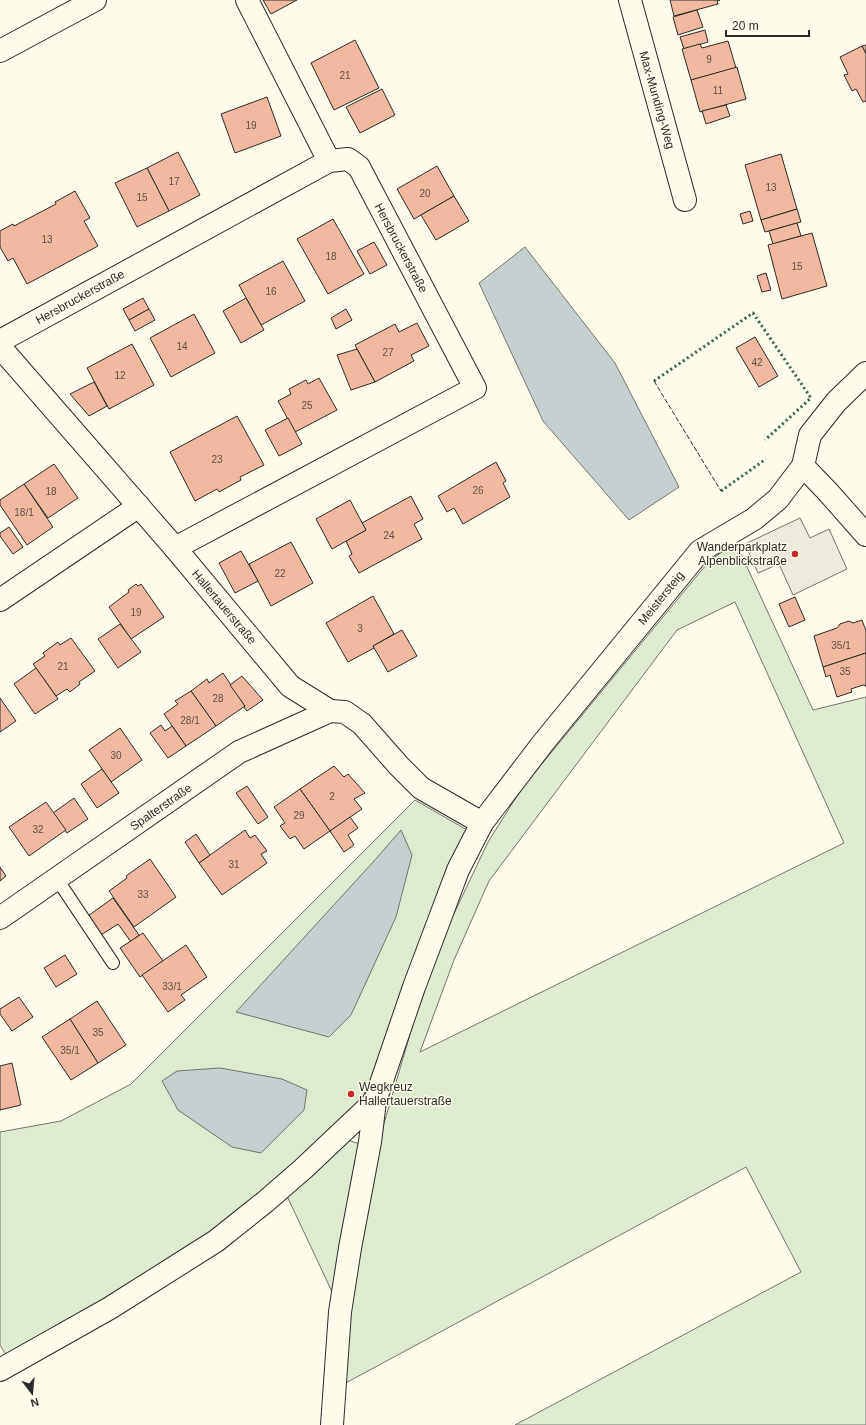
<svg xmlns="http://www.w3.org/2000/svg" width="866" height="1425" viewBox="0 0 866 1425" font-family="Arial,sans-serif">
<rect width="100%" height="100%" fill="#fdfbea"/>
<!-- green -->
<g fill="#deebd1" stroke="#74746e" fill-rule="evenodd">
<path d="M736,543L813,710L866,697V1425H515L801,1272L746,1167L342,1385L357,1240L383,1127L431,962L488,842L522,788L710,560ZM735,602L844,843L420,1052L454,960L489,881L677,630Z"/>
<path d="M415,800L467,830L377,1065L361,1101L301,1157L236,1213L187,1250L8,1358L0,1345V1132L61,1121L131,1084Z"/>
<path d="M347,1140L364,1145L334,1296L287,1196Z"/>
</g>
<!-- parking -->
<path fill="#eceadb" stroke="#74746e" d="M800,518L810,538L829,529L847,569L793,595L779,564L758,573L745,544Z"/>
<!-- water -->
<g fill="#c7d0d0" stroke="#74746e">
<path d="M525,247L615,363L679,487L629,520L543,421L479,283Z"/>
<path d="M401,830L412,855L396,917L351,1015L329,1037L236,1012L374,861Z"/>
<path d="M220,1068L282,1079L307,1090L304,1110L261,1153L232,1147L178,1110L162,1081L177,1071Z"/>
</g>
<!-- building -->
<g fill="#f2b8a0" stroke="#2b2b2b">
<path d="M263,0H297L271,14Z"/>
<path d="M670,0H720L717,1L718,4L674,16Z"/>
<path d="M697,10L703,27L678,35L673,17Z"/>
<path d="M705,30L708,42L684,49L680,37Z"/>
<path d="M355,40L379,88L334,110L311,63Z"/>
<path d="M728,41L736,68L691,80L682,49L700,44L702,48Z"/>
<path d="M866,45V54L862,46Z"/>
<path d="M862,46L866,54V101L863,102L856,89L852,91L844,75L848,74L840,57Z"/>
<path d="M737,67L746,99L700,112L691,80Z"/>
<path d="M382,89L395,115L360,133L346,107Z"/>
<path d="M267,97L281,136L235,153L221,114Z"/>
<path d="M726,105L730,116L706,124L702,111Z"/>
<path d="M178,152L200,195L169,211L147,168Z"/>
<path d="M781,154L797,209L761,220L745,165Z"/>
<path d="M437,166L454,196L414,219L397,189Z"/>
<path d="M147,168L169,211L137,227L115,183Z"/>
<path d="M75,191L90,218L84,221L98,246L27,284L13,258L8,261L0,247V231L13,224L14,226L56,204L55,202Z"/>
<path d="M454,196L469,221L436,240L421,215Z"/>
<path d="M797,209L801,222L765,232L761,220Z"/>
<path d="M750,211L753,221L743,224L740,214Z"/>
<path d="M333,219L364,274L328,294L297,239Z"/>
<path d="M797,223L801,236L773,244L769,231Z"/>
<path d="M812,233L827,286L782,299L768,245Z"/>
<path d="M374,242L387,265L370,274L357,251Z"/>
<path d="M283,261L305,301L261,325L239,285Z"/>
<path d="M766,273L771,290L762,292L757,276Z"/>
<path d="M143,298L149,309L129,320L123,309Z"/>
<path d="M246,298L264,330L241,343L223,311Z"/>
<path d="M149,309L155,320L135,331L129,320Z"/>
<path d="M346,309L352,320L336,329L331,318Z"/>
<path d="M194,314L215,353L171,377L150,338Z"/>
<path d="M417,323L429,346L411,355L414,361L375,382L355,345L395,324L399,332Z"/>
<path d="M755,337L778,376L759,387L736,348Z"/>
<path d="M132,344L154,385L109,409L87,368Z"/>
<path d="M357,349L375,382L351,390L337,355Z"/>
<path d="M319,378L337,410L295,432L278,401L291,394L289,389L306,380L308,384Z"/>
<path d="M94,382L107,406L89,416L70,394Z"/>
<path d="M237,416L264,465L240,477L241,480L219,492L217,489L195,501L170,452Z"/>
<path d="M288,418L302,444L279,456L265,430Z"/>
<path d="M496,462L506,481L503,483L510,497L463,524L454,508L447,512L438,496Z"/>
<path d="M54,464L78,498L48,518L24,484Z"/>
<path d="M24,484L53,527L27,545L0,505V500Z"/>
<path d="M411,496L423,519L414,524L422,539L359,573L349,556L352,554L346,541L366,530L362,523Z"/>
<path d="M350,500L366,530L332,549L316,519Z"/>
<path d="M9,527L23,547L13,554L0,536V533Z"/>
<path d="M291,542L313,583L271,606L249,564Z"/>
<path d="M241,551L258,581L235,593L219,563Z"/>
<path d="M136,584L138,586L141,584L164,617L131,639L109,607L129,592L128,590Z"/>
<path d="M373,596L394,634L373,646L374,648L348,662L326,623Z"/>
<path d="M795,597L805,620L789,627L779,604Z"/>
<path d="M862,620L866,631V653L823,667L814,636L837,628L840,624L849,621L853,623Z"/>
<path d="M120,624L141,652L118,668L98,639Z"/>
<path d="M402,630L417,656L388,672L373,646Z"/>
<path d="M71,638L95,671L79,682L80,684L70,692L67,689L56,696L33,664L45,656L43,653L58,642L60,645Z"/>
<path d="M866,653V686L863,685L851,689L852,692L837,697L830,675L826,677L823,667Z"/>
<path d="M36,668L58,699L35,714L14,684Z"/>
<path d="M223,673L245,706L216,726L191,691L207,679L209,683Z"/>
<path d="M242,676L263,700L247,711L244,707L245,706L230,685Z"/>
<path d="M191,691L216,726L186,746L164,714L178,704L175,701Z"/>
<path d="M0,698L16,721L0,732Z"/>
<path d="M161,725L165,731L172,726L186,746L168,758L150,733Z"/>
<path d="M120,728L142,760L111,782L89,750Z"/>
<path d="M334,766L344,777L348,774L365,793L354,799L362,809L330,831L300,789Z"/>
<path d="M102,769L119,793L97,808L81,784Z"/>
<path d="M247,786L268,817L258,824L236,793Z"/>
<path d="M300,789L330,831L304,849L295,836L290,839L280,826L285,823L274,807Z"/>
<path d="M74,798L88,819L67,833L53,813Z"/>
<path d="M46,802L66,830L29,856L9,827Z"/>
<path d="M350,817L358,828L348,835L354,845L344,852L330,831Z"/>
<path d="M245,830L250,838L255,835L267,851L261,854L267,863L222,895L199,863Z"/>
<path d="M196,834L210,855L199,863L185,842Z"/>
<path d="M150,859L176,897L134,927L109,891L127,878L126,876Z"/>
<path d="M0,867L6,876L0,881Z"/>
<path d="M113,898L139,935L131,942L118,924L101,935L88,916Z"/>
<path d="M143,933L163,961L140,977L120,948Z"/>
<path d="M186,945L207,977L181,995L185,1000L168,1012L142,975Z"/>
<path d="M65,955L77,974L56,987L44,968Z"/>
<path d="M19,997L33,1017L12,1031L0,1014V1009Z"/>
<path d="M97,1001L126,1045L98,1063L70,1019Z"/>
<path d="M70,1019L98,1063L71,1080L42,1037Z"/>
<path d="M12,1063L21,1105L0,1110V1066Z"/>
</g>
<g fill="none" stroke-linecap="round" stroke-linejoin="round">
<!-- lane casing -->
<g stroke="#2b2b2b" stroke-width="14">
<path id="lane" d="M57,879L113,963"/>
</g>
<!-- street casing -->
<g stroke="#2b2b2b" stroke-width="24">
<g id="street">
<path d="M247,0L329,161"/>
<path d="M630,0L685,200"/>
<path d="M0,51L95,0"/>
<path d="M0,341L329,161L348,159L359,167L475,388L175,548"/>
<path d="M0,347L175,548L290,686L330,711L345,712L362,724L399,766L421,788L482,823"/>
<path d="M803,466L828,492L866,535"/>
<path d="M0,600L139,506"/>
<path d="M0,918L239,752L330,711"/>
<path d="M0,1370L110,1308L216,1241L265,1202L303,1169L375,1101"/>
<path d="M332,1425L340,1312L350,1248L370,1142L375,1101L414,987L440,918L458,870L482,823L543,743L700,551L754,519L778,499L803,466L810,435L836,402L866,373"/>
</g>
</g>
<!-- lane -->
<use href="#lane" stroke="#fdfbea" stroke-width="12"/>
<!-- street -->
<use href="#street" stroke="#fdfbea" stroke-width="22"/>
<!-- hedge -->
<g stroke="#34623c" stroke-width="3" stroke-dasharray="2 3" stroke-linecap="butt">
<path d="M654,381L753,313L811,398L765,440"/>
<path d="M721,491L766,459"/>
</g>
<!-- fence -->
<path stroke="#2b2b2b" stroke-width="1" stroke-dasharray="5 2" stroke-linecap="butt" d="M654,381L721,491"/>
</g>
<!-- markers -->
<g fill="#c62828" stroke="#fdfbea" stroke-width="1.5">
<circle cx="795" cy="554" r="4"/>
<circle cx="351" cy="1094" r="4"/>
</g>
<g text-anchor="middle" stroke-width="3" stroke-linejoin="round" paint-order="stroke">
<!-- number labels -->
<g font-size="10" fill="#5d4e48">
<text x="709" y="63">9</text>
<text x="345" y="79">21</text>
<text x="718" y="94">11</text>
<text x="251" y="129">19</text>
<text x="174" y="185">17</text>
<text x="771" y="191">13</text>
<text x="425" y="197">20</text>
<text x="142" y="201">15</text>
<text x="47" y="243">13</text>
<text x="331" y="260">18</text>
<text x="797" y="270">15</text>
<text x="271" y="295">16</text>
<text x="182" y="350">14</text>
<text x="388" y="356">27</text>
<text x="757" y="366">42</text>
<text x="120" y="379">12</text>
<text x="307" y="409">25</text>
<text x="217" y="463">23</text>
<text x="478" y="494">26</text>
<text x="51" y="495">18</text>
<text x="24" y="516">18/1</text>
<text x="389" y="539">24</text>
<text x="280" y="577">22</text>
<text x="136" y="616">19</text>
<text x="360" y="632">3</text>
<text x="841" y="649">35/1</text>
<text x="63" y="670">21</text>
<text x="845" y="675">35</text>
<text x="218" y="702">28</text>
<text x="190" y="724">28/1</text>
<text x="116" y="759">30</text>
<text x="332" y="800">2</text>
<text x="299" y="819">29</text>
<text x="38" y="833">32</text>
<text x="234" y="868">31</text>
<text x="143" y="898">33</text>
<text x="172" y="990">33/1</text>
<text x="98" y="1036">35</text>
<text x="70" y="1054">35/1</text>
</g>
<!-- street labels -->
<g font-size="12" fill="#2b2b2b" stroke="#fdfbea">
<text transform="translate(657 100) rotate(74)" y="4">Max-Munding-Weg</text>
<text transform="translate(401 248) rotate(62)" y="4">Hersbruckerstraße</text>
<text transform="translate(80 297) rotate(-29)" y="4">Hersbruckerstraße</text>
<text transform="translate(661 598) rotate(-51)" y="4">Meistersteig</text>
<text transform="translate(224 607) rotate(50)" y="4">Hallertauerstraße</text>
<text transform="translate(161 807) rotate(-35)" y="4">Spalterstraße</text>
</g>
<!-- poi labels -->
<g font-size="12" fill="#2b2b2b" stroke="#fdfbea" text-anchor="end">
<text x="787" y="551">Wanderparkplatz<tspan x="787" dy="14">Alpenblickstraße</tspan></text>
<text x="359" y="1091" text-anchor="start">Wegkreuz<tspan x="359" dy="14">Hallertauerstraße</tspan></text>
</g>
</g>
<!-- north arrow -->
<g transform="translate(32 1393) rotate(164)" stroke="#fdfbea" stroke-width="3" paint-order="stroke">
<path d="M0-3L7 15L0 10L-7 15Z" fill="#2b2b2b"/>
<text y="-6" font-size="11" font-weight="bold" text-anchor="middle" fill="#2b2b2b">N</text>
</g>
<!-- scale -->
<path d="M726 30v6h83v-6" fill="none" stroke="#2b2b2b" stroke-width="2"/>
<text x="732" y="30" font-size="12" fill="#2b2b2b" stroke="#fdfbea" stroke-width="3" paint-order="stroke">20 m</text>
</svg>
